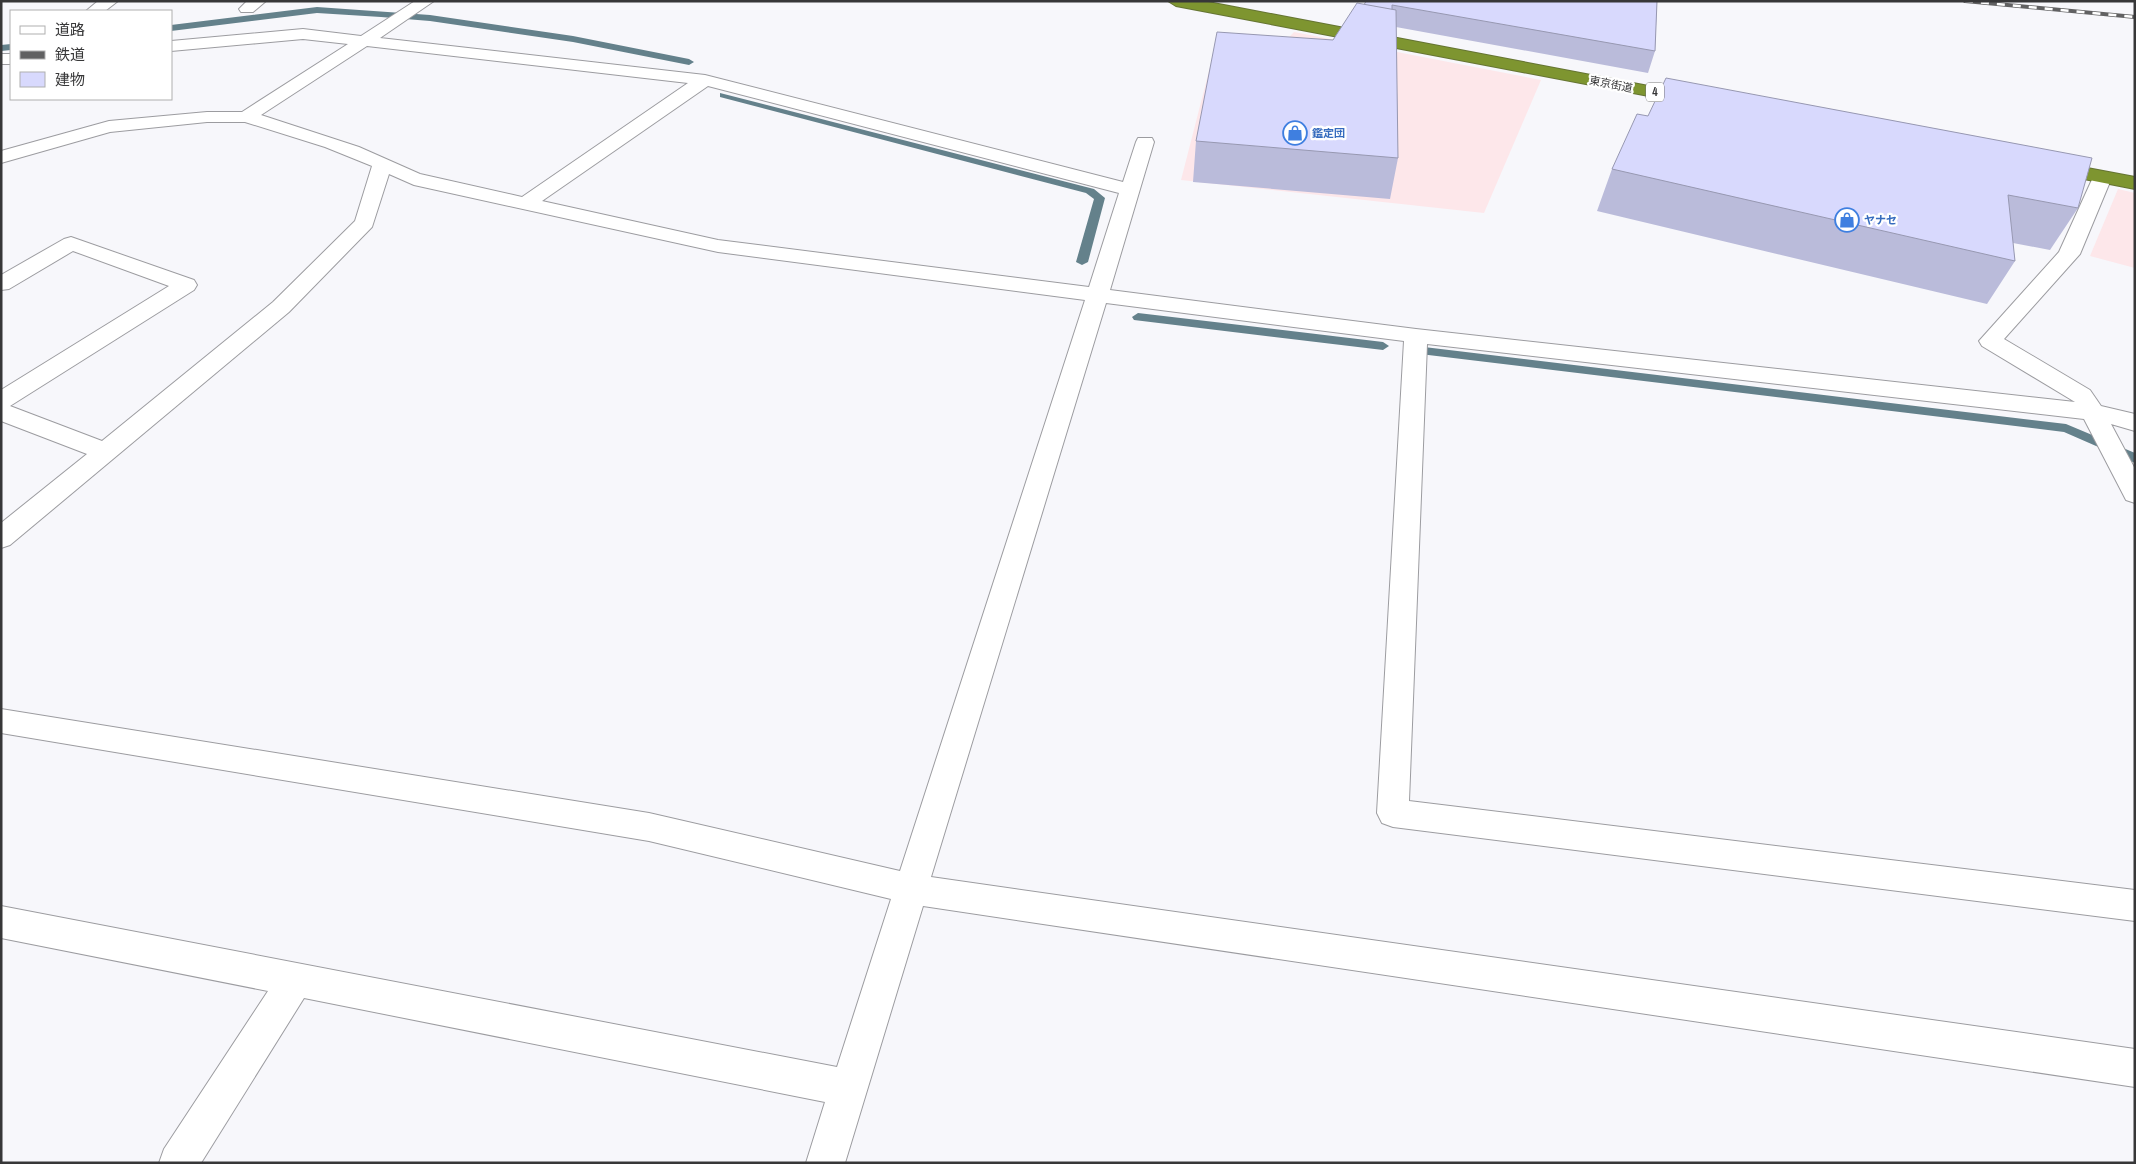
<svg xmlns="http://www.w3.org/2000/svg" width="2136" height="1164" viewBox="0 0 2136 1164" font-family="'Archivo Narrow','Noto Sans JP',sans-serif">
<rect width="100%" height="100%" fill="#f7f7fb"/>
<!-- commercial -->
<g fill="#fde7ea">
<path d="M1294,32L1541,80L1484,213L1181,180L1210,67L1257,71Z"/>
<path d="M2118,189L2135,193V268L2090,256Z"/>
</g>
<g fill="none" stroke-linecap="round" stroke-linejoin="round">
<!-- stream -->
<g fill="#64818b" fill-rule="evenodd">
<path d="M317,7L430,15L573,36L689,59L694,62L689,65L573,42L430,21L381,17L317,13L171,31V25Z"/>
<path d="M11,44V50L1,51V45Z"/>
<path d="M720,93L1094,189L1105,198L1088,262L1082,265L1076,262L1094,199L1086,193L720,97Z"/>
<path d="M1138,313L1383,342L1389,346L1383,350L1134,320L1132,317Z"/>
<path d="M1424,347L2066,424L2135,453V463L2064,432L1420,354L1418,351L1420,348Z"/>
</g>
<!-- minor casing -->
<g stroke="#9c9ca0" stroke-width="2">
<g id="minor">
<path d="M98,1H118L105,11H86Z"/>
<path d="M247,1H266L253,12H241L239,9Z"/>
<path d="M415,1H434L380,38L705,75L1123,182L1136,142L1138,138H1152L1154,142L1110,290L1416,329L2075,402L1982,346L1979,341L2059,252L2095,173H2109L2112,177L2080,254L2004,339L2090,390L2101,406L2135,414V431L2111,424L2135,469V503L2126,500L2084,419L1427,344L1409,801L2135,890V921L1393,827L1382,823L1377,813L1404,341L1106,303L931,877L2135,1049V1087L923,906L845,1163H806L825,1102L304,998L201,1163H159L164,1149L268,991L1,938V906L837,1067L891,899L649,841L1,733V709L649,813L900,871L1085,300L718,252L414,185L389,174L372,227L289,312L10,545L1,548V523L87,454L1,421V390L169,286L73,251L9,289L1,290V275L64,239L71,237L194,280L197,285L194,290L10,406L102,441L273,302L355,221L372,166L325,147L245,122H207L110,132L1,163V151L109,121L207,112H242L348,44L303,39L171,51V41L303,29L361,36ZM367,46L688,83L522,197L420,174L359,147L261,115ZM708,86L1119,193L1089,287L718,240L542,201Z"/>
<rect x="1" y="54" width="10" height="10"/>
</g>
</g>
<!-- highway casing -->
<g stroke="#657433" stroke-width="2">
<g id="highway">
<path d="M1168,1H1203L1696,95L1702,96L1705,100L1702,104L1696,105L1176,6Z"/>
<path d="M2050,161L2135,177V189L2043,171L2040,167L2043,163Z"/>
</g>
</g>
<!-- minor -->
<use href="#minor" fill="#fff" fill-rule="evenodd"/>
<!-- highway -->
<use href="#highway" fill="#7e9530" fill-rule="evenodd"/>
<!-- rail casing -->
<g stroke="#616162" stroke-width="4">
<path id="rail" d="M1965,1L2135,17"/>
</g>
<!-- rail -->
<use href="#rail" stroke="#fff" stroke-width="2.5" stroke-dasharray="8" stroke-linecap="butt"/>
</g>
<!-- wall -->
<g fill="#babbda">
<path d="M1657,1L1655,51L1648,73L1396,27L1398,158L1390,199L1193,182L1196,141L1333,40L1364,5Z"/>
<path d="M1648,116L2078,208L2050,250L2013,243L2015,261L1987,304L1597,211L1612,169Z"/>
</g>
<!-- building -->
<g fill="#d8d9fd" stroke="#9798b1">
<path d="M1366,1H1657L1655,51L1392,5V10L1364,5Z"/>
<path d="M1357,3L1396,10L1398,158L1196,141L1217,32L1333,40Z"/>
<path d="M1666,78L2092,158L2078,208L2008,195L2015,261L1612,169L1637,114L1648,116Z"/>
</g>
<!-- icons -->
<defs>
<g id="shop-ring" transform="scale(1.25)"><circle r="9.5" fill="#fff" stroke="#3f7fe0" stroke-width="1.5"/><path d="M-5-2.5h2.3a2.7 3.5 0 0 1 5.4 0H5L5.5 6h-11ZM-1.5-2.5h3a1.5 2.3 0 0 0-3 0Z" fill="#3f7fe0"/></g>
</defs>
<g fill-rule="evenodd">
<use href="#shop-ring" x="1295" y="133"/>
<use href="#shop-ring" x="1847" y="220"/>
</g>
<g text-anchor="middle" stroke-width="4.5" stroke-linejoin="round" paint-order="stroke">
<!-- far-street labels -->
<g font-size="11" fill="#373738" stroke="#fff">
<text transform="translate(1611 84) rotate(11)" y="4">東京街道</text>
</g>
<!-- far-shop labels -->
<g font-size="11" font-weight="bold" fill="#366cbe" stroke="#fff" text-anchor="start">
<text x="1312" y="137">鑑定団</text>
<text x="1864" y="224">ヤナセ</text>
</g>
<!-- shield labels -->
<rect fill="#fff" stroke="#737374" stroke-width="1" x="1646" y="82.5" width="18" height="19" rx="4"/>
<g font-size="12" font-weight="bold" fill="#373738">
<text x="1655" y="96">4</text>
</g>
</g>
<!-- border -->
<rect width="2136" height="1164" fill="none" stroke="#373738" stroke-width="5"/>
<!-- legend -->
<rect x="10" y="10" width="162" height="90" fill="#ffffff" stroke="#afafaf"/>
<rect x="20" y="26" width="25" height="8" fill="#ffffff" stroke="#afafaf"/>
<text x="55" y="35" font-size="15" fill="#373738">道路</text>
<rect x="20" y="51" width="25" height="8" fill="#616162" stroke="#afafaf"/>
<text x="55" y="60" font-size="15" fill="#373738">鉄道</text>
<rect x="20" y="72" width="25" height="15" fill="#d8d9fd" stroke="#afafaf"/>
<text x="55" y="85" font-size="15" fill="#373738">建物</text>
</svg>
